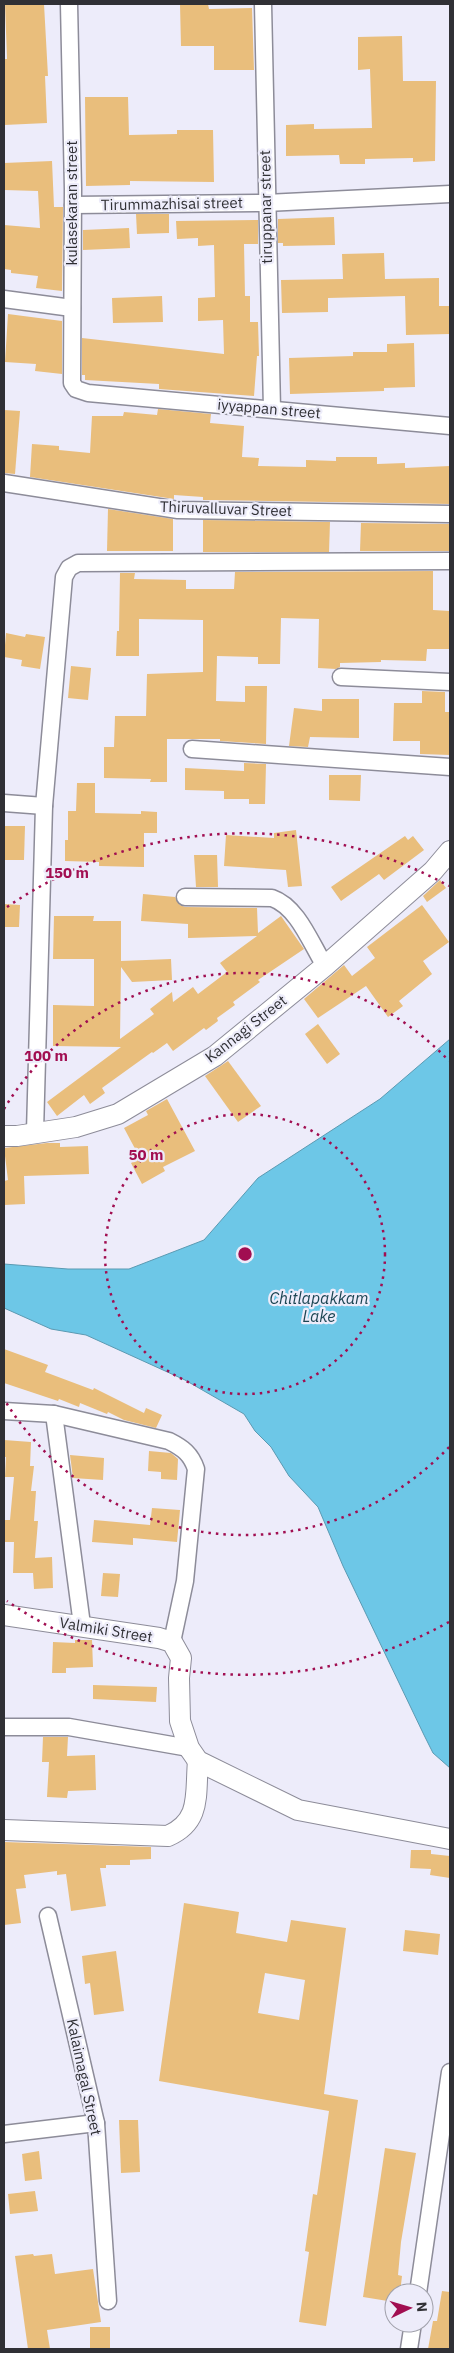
<svg xmlns="http://www.w3.org/2000/svg" width="454" height="2353" viewBox="0 0 454 2353" font-family="'IBM Plex Sans',sans-serif">
<rect width="100%" height="100%" fill="#edecfa"/>
<!-- water -->
<path fill="#6dc7e7" stroke="#5b9ab2" d="M450,1039V1768L433,1753L424,1735L343,1566L318,1507L289,1476L271,1447L255,1431L244,1414L185,1380L86,1335L51,1329L4,1308V1264L68,1269H129L204,1240L258,1178L380,1099Z"/>
<!-- building -->
<g fill="#e9be7c" fill-rule="evenodd">
<path d="M5,4H44L48,76H45L47,123L4,125V59H7Z"/>
<path d="M180,4H208L209,9L252,8L254,70H214V46H181Z"/>
<path d="M402,36L403,81H436L435,161L413,162V158L365,159V164H340L339,155L286,156V125L314,124V129L372,128L370,69L358,70V37Z"/>
<path d="M85,97H128L129,135L177,134V130H213L214,182L130,181V185L86,186Z"/>
<path d="M52,161L54,207H63L62,291L36,288L38,276L11,273V270L4,269V225L40,228L38,191L4,190V163Z"/>
<path d="M136,214H169V233L137,234Z"/>
<path d="M334,217L335,245L283,246V243H278V219Z"/>
<path d="M258,220V244H244L245,296H250V322H258L259,356H257L254,396L159,389V384L85,380V375H82V338L224,354L223,320L198,321V298L215,297L214,245L198,246V238L177,239L176,221Z"/>
<path d="M129,228L130,248L83,250V230Z"/>
<path d="M384,253L385,279L439,278V306H450V334L406,335L405,296L328,298V312L282,313L281,280L343,279L342,254Z"/>
<path d="M162,296L163,322L113,323L112,298Z"/>
<path d="M8,314L62,321V374L35,371L36,364L5,362Z"/>
<path d="M414,343L415,387L384,388V391L290,394L289,358L353,356V352H387V344Z"/>
<path d="M158,409L211,414L210,423L244,426L242,457L259,458L258,466L306,467V460L336,461V457H377V464L405,463V468L450,466V504L203,500V497L174,495V499L30,477L32,444L59,446V450L90,453L92,416H123L124,412L157,415Z"/>
<path d="M4,410L20,411L15,474L4,473Z"/>
<path d="M108,509L173,519V551H107Z"/>
<path d="M203,520L330,522L329,552H203Z"/>
<path d="M361,523L450,524V551H360Z"/>
<path d="M433,571V610L450,611V649H427L426,661L381,660V662L340,663V667L336,669L318,668L319,619L281,618L280,664H258V657L217,656L216,701L245,702V686H267L266,744L220,741V739H167V782H150L151,779L104,778V747H114L115,716H146L147,674L203,672V620L139,619V656H116L117,631H119L120,573H135L134,579L186,580V589H234L235,572Z"/>
<path d="M6,633L25,637L26,634L45,637L40,669L21,666L22,660L4,657Z"/>
<path d="M71,666L91,668L88,700L68,698Z"/>
<path d="M422,691L445,692V712H450V755L420,754V741H393L394,703H422Z"/>
<path d="M322,699H359V738L310,737L308,747L289,746L294,708L322,711Z"/>
<path d="M244,763L266,764L265,804H249V799H224V791L185,790V768L244,771Z"/>
<path d="M329,775H361L360,801L329,800Z"/>
<path d="M77,783H95V813L141,814V811L157,812V833H144V867L99,866V862L65,861V840H68V811H76Z"/>
<path d="M4,826H25L24,860H4Z"/>
<path d="M296,830L302,886L288,887L286,870L224,866L226,835L274,838V833Z"/>
<path d="M405,836L408,840L413,836L424,850L384,880L379,874L341,901L331,887Z"/>
<path d="M194,855H217L218,887H196Z"/>
<path d="M440,880L446,888L427,902L423,896Z"/>
<path d="M143,894L175,897L180,905L185,907L257,908L258,933L281,916L304,949L258,980L260,982L233,1002L235,1005L217,1018L218,1021L206,1030L204,1028L173,1051L167,1043L153,1053L152,1052L102,1088L105,1093L90,1104L84,1095L57,1116L47,1102L121,1047L53,1046V1005L94,1006V959H53L54,916H94L93,921H121V961L171,959L172,980L132,982L121,967L120,1039L154,1014L150,1009L172,992L173,1002L193,987L198,994L227,972L220,963L257,936L188,938V924L141,921Z"/>
<path d="M4,904L20,905L19,927H4Z"/>
<path d="M422,905L449,942L423,961L432,974L399,1001L403,1006L388,1017L366,986L318,1018L304,999L344,965L352,976L375,958L367,947Z"/>
<path d="M318,1024L340,1054L327,1064L305,1034Z"/>
<path d="M228,1061L261,1106L238,1122L205,1076Z"/>
<path d="M167,1099L195,1151L163,1167L165,1171L142,1184L131,1163L140,1158L124,1128L148,1115L146,1111Z"/>
<path d="M47,1143H60V1147L88,1146L89,1174L24,1176L25,1204L4,1205V1181L8,1180L4,1148Z"/>
<path d="M4,1349L48,1365L45,1372L93,1390L94,1388L144,1413L146,1408L162,1415L156,1428L124,1420L108,1412L107,1414L80,1403L79,1407L59,1399L58,1401L4,1383Z"/>
<path d="M4,1440L31,1442L30,1466H34L31,1491H36L34,1521H38L35,1558L52,1557L53,1588L34,1589L33,1573H13L14,1542H4V1520H10L14,1477H5L6,1457H4Z"/>
<path d="M149,1451L171,1453L178,1459L177,1480L161,1479V1472L148,1471Z"/>
<path d="M70,1455L104,1458L103,1480L73,1478Z"/>
<path d="M152,1508L180,1510L177,1542L133,1538V1545L92,1542L94,1520L150,1525Z"/>
<path d="M103,1573L120,1574L118,1597L101,1596Z"/>
<path d="M75,1640H92L93,1667L66,1668V1673H52L53,1642L75,1643Z"/>
<path d="M93,1685L157,1687L156,1702L93,1699Z"/>
<path d="M43,1737H68L67,1756L95,1755L96,1790L68,1791L67,1798L47,1797L49,1762H42Z"/>
<path d="M4,1842L151,1847V1859L130,1860V1865H106V1868H100L106,1906L71,1911L66,1874L57,1875V1871L24,1875L26,1888L16,1889L21,1923L4,1925Z"/>
<path d="M411,1850H431V1854L450,1856V1878L430,1875L431,1869L410,1868Z"/>
<path d="M184,1903L239,1912L236,1933L287,1942L291,1920L346,1928L324,2094L358,2100L326,2326L299,2322L309,2252L305,2251L313,2194L317,2195L329,2111L159,2081ZM265,1973L305,1980L299,2020L258,2013Z"/>
<path d="M405,1930L440,1934L438,1955L403,1951Z"/>
<path d="M116,1951L124,2011L94,2015L90,1983L85,1984L82,1956Z"/>
<path d="M119,2120H138L140,2172L121,2173Z"/>
<path d="M385,2148L416,2153L401,2242L398,2275L402,2276L400,2293H394V2302L363,2297Z"/>
<path d="M39,2151L42,2179L25,2181L22,2154Z"/>
<path d="M35,2191L38,2211L10,2214L8,2194Z"/>
<path d="M33,2254L34,2256L52,2254L55,2274L93,2269L101,2322L47,2330L50,2349H28L15,2256Z"/>
<path d="M442,2291L450,2292V2349H428L433,2321H437Z"/>
<rect x="90" y="2327" width="20" height="22"/>
</g>
<g fill="none" stroke-linecap="round" stroke-linejoin="round">
<!-- minor casing -->
<g stroke="#8d8c99" stroke-width="19">
<g id="minor">
<path d="M69,4L73,189L72,383L76,389L88,393L450,426"/>
<path d="M263,4L272,409"/>
<path d="M73,205L266,203L450,194"/>
<path d="M4,299L72,308"/>
<path d="M4,483L178,510L450,514"/>
<path d="M341,677L450,682"/>
<path d="M192,749L450,767"/>
<path d="M4,803L44,806"/>
<path d="M185,897L272,898C298,907 311,944 325,966"/>
<path d="M35,1132L44,806L64,577L69,568L78,563L450,561"/>
<path d="M4,1411L54,1414L169,1441C183,1448 191,1454 196,1469L185,1581L172,1642"/>
<path d="M54,1414L82,1625"/>
<path d="M4,1727H69L189,1748"/>
<path d="M48,1916L96,2123L108,2301"/>
<path d="M4,2134L96,2123"/>
<path d="M418,2293L450,2072"/>
<path d="M409,2349L413,2323"/>
</g>
</g>
<!-- tertiary casing -->
<g stroke="#8d8c99" stroke-width="22">
<g id="tertiary">
<path d="M4,1136H17L76,1127L118,1114L215,1056L325,966L433,871L450,851"/>
<path d="M4,1615L159,1638L172,1642L181,1658L179,1678L180,1721L189,1748L198,1761L298,1810L450,1839"/>
<path d="M4,1830L168,1836C202,1821 195,1794 198,1761"/>
</g>
</g>
<!-- minor -->
<use href="#minor" stroke="#fff" stroke-width="16"/>
<!-- tertiary -->
<use href="#tertiary" stroke="#fff" stroke-width="20"/>
</g>
<!-- distance rings -->
<g fill="none" stroke="#a10e51" stroke-width="2.5" stroke-dasharray="2.5 5">
<circle cx="245" cy="1254" r="140"/>
<path d="M449 1447A281 281 0 0 1 4 1399M4 1109A281 281 0 0 1 449 1061"/>
<path d="M449 1622A421 421 0 0 1 7 1601M7 907A421 421 0 0 1 449 886"/>
</g>
<g text-anchor="middle" stroke-width="4.5" stroke-linejoin="round" paint-order="stroke">
<!-- street labels -->
<g font-size="15" fill="#303035" stroke="#edecfa">
<text transform="translate(72 203) rotate(-90)" y="5">kulasekaran street</text>
<text transform="translate(172 204) rotate(-1)" y="5">Tirummazhisai street</text>
<text transform="translate(266 207) rotate(-91)" y="5">tiruppanar street</text>
<text transform="translate(269 409) rotate(5)" y="5">iyyappan street</text>
<text transform="translate(226 509) rotate(2)" y="5">Thiruvalluvar Street</text>
<text transform="translate(246 1029) rotate(-38)" y="5">Kannagi Street</text>
<text transform="translate(106 1630) rotate(9)" y="5">Valmiki Street</text>
<text transform="translate(84 2077) rotate(78)" y="5">Kalaimagal Street</text>
</g>
<!-- water labels -->
<g font-size="16" font-style="italic" fill="#1c4553" stroke="#edecfa">
<text x="319" y="1304">Chitlapakkam<tspan x="319" dy="18">Lake</tspan></text>
</g>
</g>
<circle cx="245" cy="1254" r="8" fill="#a10e51" stroke="#edecfa" stroke-width="2.5"/>
<g font-size="15" text-anchor="middle" font-weight="bold" fill="#a10e51" stroke="#edecfa" stroke-width="4.5" stroke-linejoin="round" paint-order="stroke">
<text x="67" y="878">150 m</text>
<text x="46" y="1061">100 m</text>
<text x="146" y="1160">50 m</text>
</g>
<!-- border -->
<rect width="454" height="2353" fill="none" stroke="#303035" stroke-width="10"/>
<!-- north arrow -->
<g transform="translate(409 2308) rotate(85)"><circle r="24" fill="#edecfa" stroke="#a1a1ab"/>
<path d="M0-4L9 19L0 12L-9 19Z" fill="#a10e51"/>
<text y="-8" font-size="14" font-weight="bold" text-anchor="middle" fill="#303035">N</text>
</g>
</svg>
